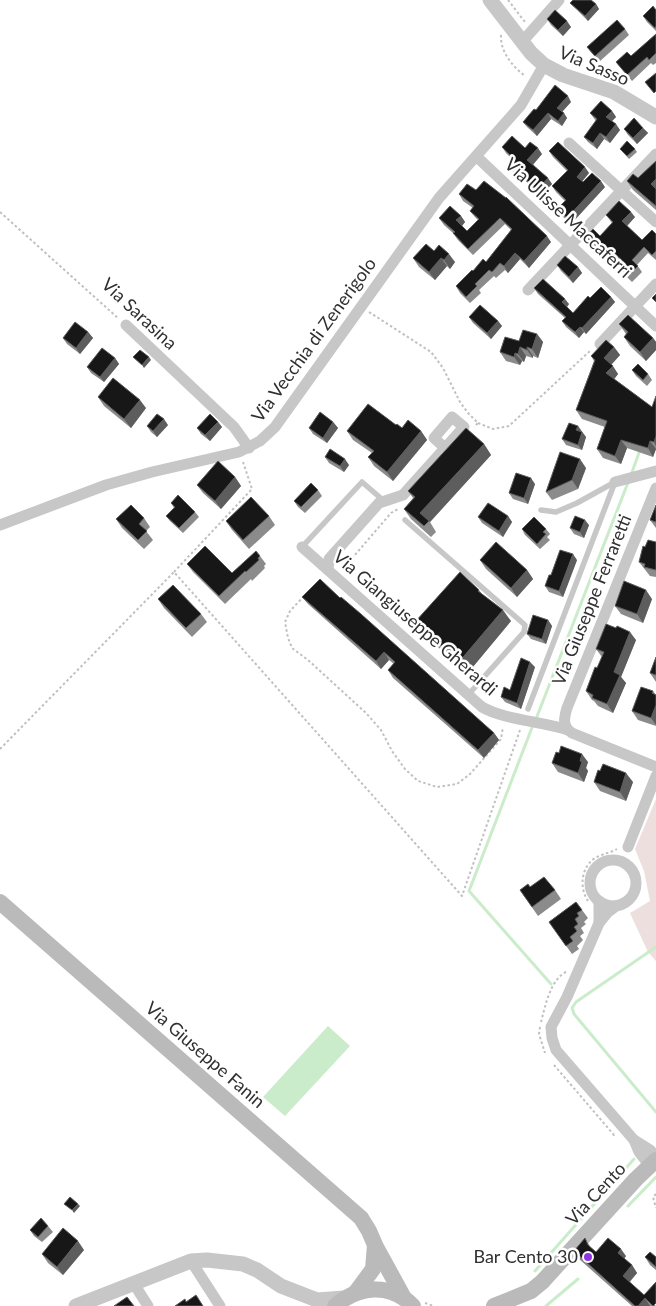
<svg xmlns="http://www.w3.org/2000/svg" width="656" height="1306" viewBox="0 0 656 1306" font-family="Lato,sans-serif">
<rect width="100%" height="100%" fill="#fff"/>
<!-- green -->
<path fill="#ecdfde" d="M656,799V961L648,952L630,913L650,901L644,871L635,849Z"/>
<!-- water -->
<path fill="#cbecca" d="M328,1026L350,1046L285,1116L263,1097Z"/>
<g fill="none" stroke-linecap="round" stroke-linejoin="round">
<!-- stream -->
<g stroke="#cbecca" stroke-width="3">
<path d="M631,475L640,450"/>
<path d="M536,719L629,480"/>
<path d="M533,725L469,891L551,984"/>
<path d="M656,947L576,1002L572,1008L574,1014L656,1112"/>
<path d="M628,1206L656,1177"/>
<path d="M535,1271L634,1159"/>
<path d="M546,1306L578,1279"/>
</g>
<!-- path -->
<g stroke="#c0c0c0" stroke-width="2" stroke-dasharray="2.5 2.5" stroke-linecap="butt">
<path d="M508,0L525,22"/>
<path d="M501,35C500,51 512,66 525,76"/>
<path d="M0,212L119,319"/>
<path d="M369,312L431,352L443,368L460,402L468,413L478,423L474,427"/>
<path d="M478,423L493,429L509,426L591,350"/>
<path d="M342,570L391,513L398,509"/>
<path d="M174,572L252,489L243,462"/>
<path d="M304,596L290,611L285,622L288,638L292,648L308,660L366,713L381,730L392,751L405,769L418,781L437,787L457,784L470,774L501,739L503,727"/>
<path d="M0,749L174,572L462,896L520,730"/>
<path d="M588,901C579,888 581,867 595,858C602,854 610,853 617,849"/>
<path d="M541,1022C545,1007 550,980 566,972"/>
<path d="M540,1027L539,1034L545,1053"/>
<path d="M554,1065L614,1135L616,1133"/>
<path d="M656,1194L653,1197L656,1208"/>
<path d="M425,1303L434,1306"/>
</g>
<!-- service -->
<g stroke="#c7c7c7" stroke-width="5.5">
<path d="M541,510L556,512L577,503L615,482"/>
<path d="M405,520L525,625L524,632L468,695"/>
<path d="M302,547L362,482L384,501"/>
<path d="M528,709L615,482"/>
</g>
<!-- minor -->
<g stroke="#c7c7c7" stroke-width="11">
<path d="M522,42L559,0"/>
<path d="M569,143L656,222"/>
<path d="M477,157L656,326"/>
<path d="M528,290L656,154"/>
<path d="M126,325L234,427L249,448"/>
<path d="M600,344L656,284"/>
<path d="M615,482L656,471"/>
<path d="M656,488L567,708C564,718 562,726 572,733L656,767"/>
<path d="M0,525L106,485L152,472L239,452L260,441L275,427L439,198L521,105L544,65"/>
<path d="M302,547L482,707C502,719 543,722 568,730"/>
<path d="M328,570L329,559L379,503L403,495L464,427L452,417L434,438L445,448"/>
<path d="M628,847L656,776"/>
<circle cx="613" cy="883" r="23"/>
<path d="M599,901V923L608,912L616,906"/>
<path d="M599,923L567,997L551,1027L552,1038L556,1050L634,1140"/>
<path d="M649,1165L639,1152L634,1140L650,1150L656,1156"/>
<path d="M191,1261L220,1306"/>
<path d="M134,1284L148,1306"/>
</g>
<!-- tertiary -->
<g stroke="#c7c7c7" stroke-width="15">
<path d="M490,0L531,53L544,65L563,75L614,92L656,117"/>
<path d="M76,1306L191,1261L207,1260L243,1264L257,1270L281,1286L317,1300L344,1298"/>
</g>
<!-- secondary -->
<g stroke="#bababa" stroke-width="16">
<path d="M0,902L361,1218L369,1231L375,1245L404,1298"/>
<path d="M356,1292L373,1269L375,1245"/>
<path d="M335,1306C358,1286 390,1282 413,1306"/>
<path d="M494,1306L531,1291L542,1282L636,1179L656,1160"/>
</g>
</g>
<!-- wall -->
<g fill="#8b8b8b">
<path d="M570,3L596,4L599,9L588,21Z"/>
<path d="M656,10V31L647,22L643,16Z"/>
<path d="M547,19L571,27L563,36L551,25Z"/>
<path d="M625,29L629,35L599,62L587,47Z"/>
<path d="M656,34V63L653,65L651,63L632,81L616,62L631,56Z"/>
<path d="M571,102L562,112L567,118L562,126L551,119L537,136L527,127L523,122L536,110Z"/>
<path d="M612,111L616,117L612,121L620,130L610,143L604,139L597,149L588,142L584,137L596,121L590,113Z"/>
<path d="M643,128L648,133L637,144L628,135L624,129Z"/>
<path d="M502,147L525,148L542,154L533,164L552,184L541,195L521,177L520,179L513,172L509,166L514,161L506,153Z"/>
<path d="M620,149H635L637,152L629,159Z"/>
<path d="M549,151L589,173L582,181L583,182L605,187L571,224L561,215L557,209L565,201L556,192L552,186L567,171L553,157Z"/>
<path d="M656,161V210L633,190L627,181L638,178Z"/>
<path d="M476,190L551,242L529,268L520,259L508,273L505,270L496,278L494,276L479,290L481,293L470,303L460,293L456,286L486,262L511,230L505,224L473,255L458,240L453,233L444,225L439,218L461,216L465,222L462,226L467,231L478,220L475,217L470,211L473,208L463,201L459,194Z"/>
<path d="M606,215L635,217L627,226L642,240L656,234V260L648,253L637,265L642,272L632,282L625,275L621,269L625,265L617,257L612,262L590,242L586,237L600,236L612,223Z"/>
<path d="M434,251L455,262L450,269L447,266L435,280L419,267L413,258Z"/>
<path d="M557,265L578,267L582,273L573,283L561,271Z"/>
<path d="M534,288L569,304L567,307L573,313L590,298L611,297L615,302L586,334L584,332L579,338L566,327L562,321L565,318L538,294Z"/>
<path d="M469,317L498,321L502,326L491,339L473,323Z"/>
<path d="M619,324L653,338L656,342V350L646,361L630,346L624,337L626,334Z"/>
<path d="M88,332L93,338L80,354L67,344L63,338Z"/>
<path d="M537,334L543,342L538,358L533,356V358L526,356L524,362L522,361L520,365L506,361L500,352L519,341Z"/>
<path d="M614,347L620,355L611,365L618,374L614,379L652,407L656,396V449L653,457L627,448L621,464L603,458L597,449L605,427L582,419L576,410L594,361L591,356Z"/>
<path d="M115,358L119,364L104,382L91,373L87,367Z"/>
<path d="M632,370L648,374L652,380L647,386L636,376Z"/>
<path d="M98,397L146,408L131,428L104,406Z"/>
<path d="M218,422L222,427L210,441L201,434L197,428Z"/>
<path d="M333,422L338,428L327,443L313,434L309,428Z"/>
<path d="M168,425L157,437L151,432L147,426Z"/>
<path d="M396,425L402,428L421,431L427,440L393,481L374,466L368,457L372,453L353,440L347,431Z"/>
<path d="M578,426L586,437L582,450L566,445L562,439Z"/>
<path d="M484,444L491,455L430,522L436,532L431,537L411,519L404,509L413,498L408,491Z"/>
<path d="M325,457L349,465L344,472L329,463Z"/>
<path d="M586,468L578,489L552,500L546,492Z"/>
<path d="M235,477L241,486L221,509L203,493L197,485Z"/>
<path d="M535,484L528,504L513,499L509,493Z"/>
<path d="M318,490L322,496L305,513L298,507L294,501Z"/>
<path d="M171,503L195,512L199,517L183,533L170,521L166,516L174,508Z"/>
<path d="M656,505V528L650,520Z"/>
<path d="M269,516L275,525L249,549L232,530L226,521Z"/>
<path d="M508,516L512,522L503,537L482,523L478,517Z"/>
<path d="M144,518L150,527L146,531L153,540L144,549L122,528L116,519Z"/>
<path d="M589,525L584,538L574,534L570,528Z"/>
<path d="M522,529H546L550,534L547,537L550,540L540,549L525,535Z"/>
<path d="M656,542V577L650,576L639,562L645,547Z"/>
<path d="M260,556L266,564L264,566L265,568L252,581L251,579L225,604L193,572L187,564L232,573Z"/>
<path d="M480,560L527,570L533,579L517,597L486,569Z"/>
<path d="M577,560L563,597L549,592L545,586L551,575Z"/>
<path d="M479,590L482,594L511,621L467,674L423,633L415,622Z"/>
<path d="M302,597L340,598L494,733L499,740L484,758L393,678L388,670L394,664L389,660L381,669L308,604Z"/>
<path d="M158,599L201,614L207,622L192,637L164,608Z"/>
<path d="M652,599L643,623L621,614L615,606Z"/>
<path d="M548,620L552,626L546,644L531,639L527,634Z"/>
<path d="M636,640L621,677L626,683L613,713L598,706L594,701L592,700L586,691L602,657L596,649Z"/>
<path d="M656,657V682L650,673Z"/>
<path d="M535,667L521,709L505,702L501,697L510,690Z"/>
<path d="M653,691L656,695V726L638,720L632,711Z"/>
<path d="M559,753L588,762L586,768L588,771L584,782L558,772L552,763Z"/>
<path d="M594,782H633L626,801L600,791Z"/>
<path d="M530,887L555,890L561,899L538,916L520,890Z"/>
<path d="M576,902L588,918L584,922L586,924L581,928L584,933L580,936L583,940L577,946L579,949L572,954L549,922Z"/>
<path d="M48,1226L53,1232L42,1242L34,1236L30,1230Z"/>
<path d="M585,1238L591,1248L596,1252L626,1256L624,1259L632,1265L637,1273L630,1282L656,1306H632L579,1259L574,1251Z"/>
<path d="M84,1250L63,1275L48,1263L42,1254Z"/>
<path d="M645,1257H656V1270L650,1265Z"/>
</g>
<!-- shaded-wall -->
<g fill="#5d5d5d">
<path d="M596,4L599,9L588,21L585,16Z"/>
<path d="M567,21L571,27L563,36L558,30Z"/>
<path d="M568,96L571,102L561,113L557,108Z"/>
<path d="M612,111L616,117L610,123L606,117Z"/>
<path d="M548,113L551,119L537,136L533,130Z"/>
<path d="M564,113L567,118L562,126L558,121Z"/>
<path d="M616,124L620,130L610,143L606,137Z"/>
<path d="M643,128L648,133L637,144L633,138Z"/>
<path d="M600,133L604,139L597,149L593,143Z"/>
<path d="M538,148L542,154L532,166L527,160Z"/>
<path d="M585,167L589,173L581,183L577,177Z"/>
<path d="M517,171L521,177L520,179L516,173Z"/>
<path d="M548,178L552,184L541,195L537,190Z"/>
<path d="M656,179V192L651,184Z"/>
<path d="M601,181L605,187L571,224L567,218Z"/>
<path d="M631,212L635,217L626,227L622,221Z"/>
<path d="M461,216L465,222L461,227L456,220Z"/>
<path d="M547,236L551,242L529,268L524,261Z"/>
<path d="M612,251L617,257L612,262L608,256Z"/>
<path d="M515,253L520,259L508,273L504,266Z"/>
<path d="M449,254L455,262L450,269L444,260Z"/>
<path d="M441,258L447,266L435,280L429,272Z"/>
<path d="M578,267L582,273L573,283L569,277Z"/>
<path d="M611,297L615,302L586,334L582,328Z"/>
<path d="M565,299L569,304L566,308L562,302Z"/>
<path d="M498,321L502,326L491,339L487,333Z"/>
<path d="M580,327L584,332L579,338L575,332Z"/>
<path d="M88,332L93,338L80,354L76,348Z"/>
<path d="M537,334L543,342L538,358L532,349Z"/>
<path d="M653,338L656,342V350L646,361L640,352Z"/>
<path d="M520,347L526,356L524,362L518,354Z"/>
<path d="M527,347L533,356V358L527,350Z"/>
<path d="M614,347L620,355L610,366L604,358Z"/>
<path d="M515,353L522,361L520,365L514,357Z"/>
<path d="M149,357L151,360L144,368L142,365Z"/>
<path d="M115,358L119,364L104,382L100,377Z"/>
<path d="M613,366L618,374L612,382L606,373Z"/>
<path d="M140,400L146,408L131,428L124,419Z"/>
<path d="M164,419L168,425L157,437L153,431Z"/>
<path d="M218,422L222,427L210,441L205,435Z"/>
<path d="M333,422L338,428L327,443L323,438Z"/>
<path d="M578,426L582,432L576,430Z"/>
<path d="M421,431L427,440L393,481L387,472Z"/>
<path d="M582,432L586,437L582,450L578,445Z"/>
<path d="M656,436V446L654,442Z"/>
<path d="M621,440L627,448L621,464L615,456Z"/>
<path d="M650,441L656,449L653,457L648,448Z"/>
<path d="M484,444L491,455L430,522L420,513Z"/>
<path d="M345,459L349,465L344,472L340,466Z"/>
<path d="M580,459L586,468L578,489L572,480Z"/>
<path d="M235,477L241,486L221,509L215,501Z"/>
<path d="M531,478L535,484L528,504L524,498Z"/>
<path d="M508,516L512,522L503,537L499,531Z"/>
<path d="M585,520L589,525L584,538L580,532Z"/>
<path d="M573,554L577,560L563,597L559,591Z"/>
<path d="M527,570L533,579L517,597L511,588Z"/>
<path d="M646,590L652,599L643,623L637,614Z"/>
<path d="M503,610L511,621L467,674L459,662Z"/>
<path d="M548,620L552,626L546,644L542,639Z"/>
<path d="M630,632L636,640L621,677L626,683L613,713L607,704L614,672Z"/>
<path d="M384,652L389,660L381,669L376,661Z"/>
<path d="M530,662L535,667L521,709L517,703Z"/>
<path d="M656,705V725L651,718Z"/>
<path d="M494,733L499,740L484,758L478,750Z"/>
<path d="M582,754L588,762L586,768L588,771L584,782L578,773L580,761Z"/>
<path d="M626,773L633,782L626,801L620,792Z"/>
<path d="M78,1204L80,1206L74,1213L72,1210Z"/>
<path d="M78,1241L84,1250L63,1275L57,1267Z"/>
<path d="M621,1249L626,1256L623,1260L618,1253Z"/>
<path d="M632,1265L637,1273L628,1283L623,1276Z"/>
<path d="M645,1298L650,1306H638Z"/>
</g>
<!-- building -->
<g fill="#171717" stroke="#5d5d5d">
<path d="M573,0H591L596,4L585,16L570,3Z"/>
<path d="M653,6L656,10V26L655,28L643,16Z"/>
<path d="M555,10L567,21L558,30L547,19Z"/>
<path d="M617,20L625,29L595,56L587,47Z"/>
<path d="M656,34V53L649,60L647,57L627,75L616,62L627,52L631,56Z"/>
<path d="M656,73V91L654,93L645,82Z"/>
<path d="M555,85L568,96L557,108L564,113L558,121L548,113L533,130L523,122L534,109L536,110Z"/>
<path d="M601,101L612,111L606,117L616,124L606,137L600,133L593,143L584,137L597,119L590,113Z"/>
<path d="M634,118L643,128L633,138L624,129Z"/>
<path d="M512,136L525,148L530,142L538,148L527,160L548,178L537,190L517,171L516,173L509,166L515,160L502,147Z"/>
<path d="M627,141L635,149L627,156L620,149Z"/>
<path d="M558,142L585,167L577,177L583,182L592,173L601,181L567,218L557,209L566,200L552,186L568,170L549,151Z"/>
<path d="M656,161V179L651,184L656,189V206L627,181L633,174L638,178Z"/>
<path d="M484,181L506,198V197L547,236L524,261L515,253L504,266L500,263L492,272L489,270L475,284L477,286L466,297L456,286L472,270L473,271L483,259L486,262L512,229L500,218L468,249L453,233L455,232L439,218L450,206L461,216L456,220L467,231L479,219L470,211L474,206L459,194L467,184L476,190Z"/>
<path d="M619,201L631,212L622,221L642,240L652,230L656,234V251L652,255L644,247L632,260L638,266L628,276L621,269L626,264L612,251L608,256L586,237L593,229L600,236L613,222L606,215Z"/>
<path d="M426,244L434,251L439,245L449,254L444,260L441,258L429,272L413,258Z"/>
<path d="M565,256L578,267L569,277L557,265Z"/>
<path d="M543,279L565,299L562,302L573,313L588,296L590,298L601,287L611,297L582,328L580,327L575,332L562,321L566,317L534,288Z"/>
<path d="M656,294V302L652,298Z"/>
<path d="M480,305L498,321L487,333L469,317Z"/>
<path d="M628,315L653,338L640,352L624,337L628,332L619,324Z"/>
<path d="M75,322L88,332L76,348L63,338Z"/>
<path d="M523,330L537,334L532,349L527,347V350L520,347L518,354L515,353L514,357L500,352L505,337L519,341Z"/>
<path d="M606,340L614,347L604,358L613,366L606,373L652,407L656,396V436L654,442L650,441L648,448L621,440L615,456L597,449L607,421L576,410L595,360L591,356Z"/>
<path d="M102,348L115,358L100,377L87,367Z"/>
<path d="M140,350L149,357L142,365L133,357Z"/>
<path d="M638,364L648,374L643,380L632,370Z"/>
<path d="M113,378L140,400L124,419L98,397Z"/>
<path d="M368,404L396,425L397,424L402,428L408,420L421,431L387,472L368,457L374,451L347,431Z"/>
<path d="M320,412L333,422L323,438L309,428Z"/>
<path d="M157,414L164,419L153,431L147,426Z"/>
<path d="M210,414L218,422L205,435L197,428Z"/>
<path d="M569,423L578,426L576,430L582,432L578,445L562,439Z"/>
<path d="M466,428L484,444L420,513L429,521L424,526L404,509L415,497L408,491Z"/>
<path d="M330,449L345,459L340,466L325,457Z"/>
<path d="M560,452L580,459L572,480L546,492Z"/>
<path d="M218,461L235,477L215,501L197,485Z"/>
<path d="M516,473L531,478L524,498L509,493Z"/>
<path d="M311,483L318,490L301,507L294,501Z"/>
<path d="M178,495L195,512L179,528L166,516L175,507L171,503Z"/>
<path d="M251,497L269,516L243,540L226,521Z"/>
<path d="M488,503L508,516L499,531L478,517Z"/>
<path d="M131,505L144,518L139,524L147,531L138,540L116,519Z"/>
<path d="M656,505V522L650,520Z"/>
<path d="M575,516L585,520L580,532L570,528Z"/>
<path d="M534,517L546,529L543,532L546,534L537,544L522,529Z"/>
<path d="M648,540L656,542V570L644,567L645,564L639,562L643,546L645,547Z"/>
<path d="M496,542L527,570L511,588L480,560Z"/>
<path d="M205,546L232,573L256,551L260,556L258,558L259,560L246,572L245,571L219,596L187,564Z"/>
<path d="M560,550L573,554L559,591L545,586L549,575H551Z"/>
<path d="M460,572L479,590L478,591L503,610L459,662L415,622Z"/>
<path d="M320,579L340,598L341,597L361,614L494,733L478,750L388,670L395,662L384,652L376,661L302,597Z"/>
<path d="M624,581L646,590L637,614L615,606Z"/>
<path d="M173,585L201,614L186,628L158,599Z"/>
<path d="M533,615L548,620L542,639L527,634Z"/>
<path d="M606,624L616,628L617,626L630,632L614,672L620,675L607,704L592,698L593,695L586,691L595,667L597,668L604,652L596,649Z"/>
<path d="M656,657V675L650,673Z"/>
<path d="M521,658L530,662L517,703L501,697L504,687L510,690Z"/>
<path d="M641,687L653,691L652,693L656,695V705L651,718L632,711Z"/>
<path d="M561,746L582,754L580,761L582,762L578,773L552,763L556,752L559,753Z"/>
<path d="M603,764L626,773L620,792L594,782L598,770L600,771Z"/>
<path d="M544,877L555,890L532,907L520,890L528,884L530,887Z"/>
<path d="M576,902L582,910L577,913L579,916L575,919L578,924L574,927L577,931L570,937L573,941L566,946L549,922Z"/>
<path d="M70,1197L78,1204L72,1210L64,1204Z"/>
<path d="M41,1218L48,1226L38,1237L30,1230Z"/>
<path d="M63,1228L78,1241L57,1267L42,1254Z"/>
<path d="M585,1238L588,1245L596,1252L608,1238L621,1249L618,1253L632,1265L623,1276L644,1295L656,1282V1303L653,1306L645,1298L638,1306H635L574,1251Z"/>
<path d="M650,1252L656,1257V1267L645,1257Z"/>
<path d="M196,1295L203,1306H175L185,1299L186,1302Z"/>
<path d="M127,1297L134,1306H114Z"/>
</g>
<!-- markers -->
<circle fill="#8e35e3" stroke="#fff" stroke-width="2" cx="588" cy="1257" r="5"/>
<g text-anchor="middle" stroke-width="5" stroke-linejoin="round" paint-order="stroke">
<!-- street labels -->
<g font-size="18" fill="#303030" stroke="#fff">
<text transform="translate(594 66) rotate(23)" y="6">Via Sasso</text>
<text transform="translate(568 218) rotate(43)" y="6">Via Ulisse Maccaferri</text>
<text transform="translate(139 314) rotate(43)" y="6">Via Sarasina</text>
<text transform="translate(314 340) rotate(-54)" y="6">Via Vecchia di Zenerigolo</text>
<text transform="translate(592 600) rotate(-68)" y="6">Via Giuseppe Ferraretti</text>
<text transform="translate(415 623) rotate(41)" y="6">Via Giangiuseppe Gherardi</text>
<text transform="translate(205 1055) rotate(41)" y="6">Via Giuseppe Fanin</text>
<text transform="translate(596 1194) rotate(-47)" y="6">Via Cento</text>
</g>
<!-- poi labels -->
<g font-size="18" fill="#303030" stroke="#fff" text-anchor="end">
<text x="578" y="1263">Bar Cento 30</text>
</g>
</g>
</svg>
